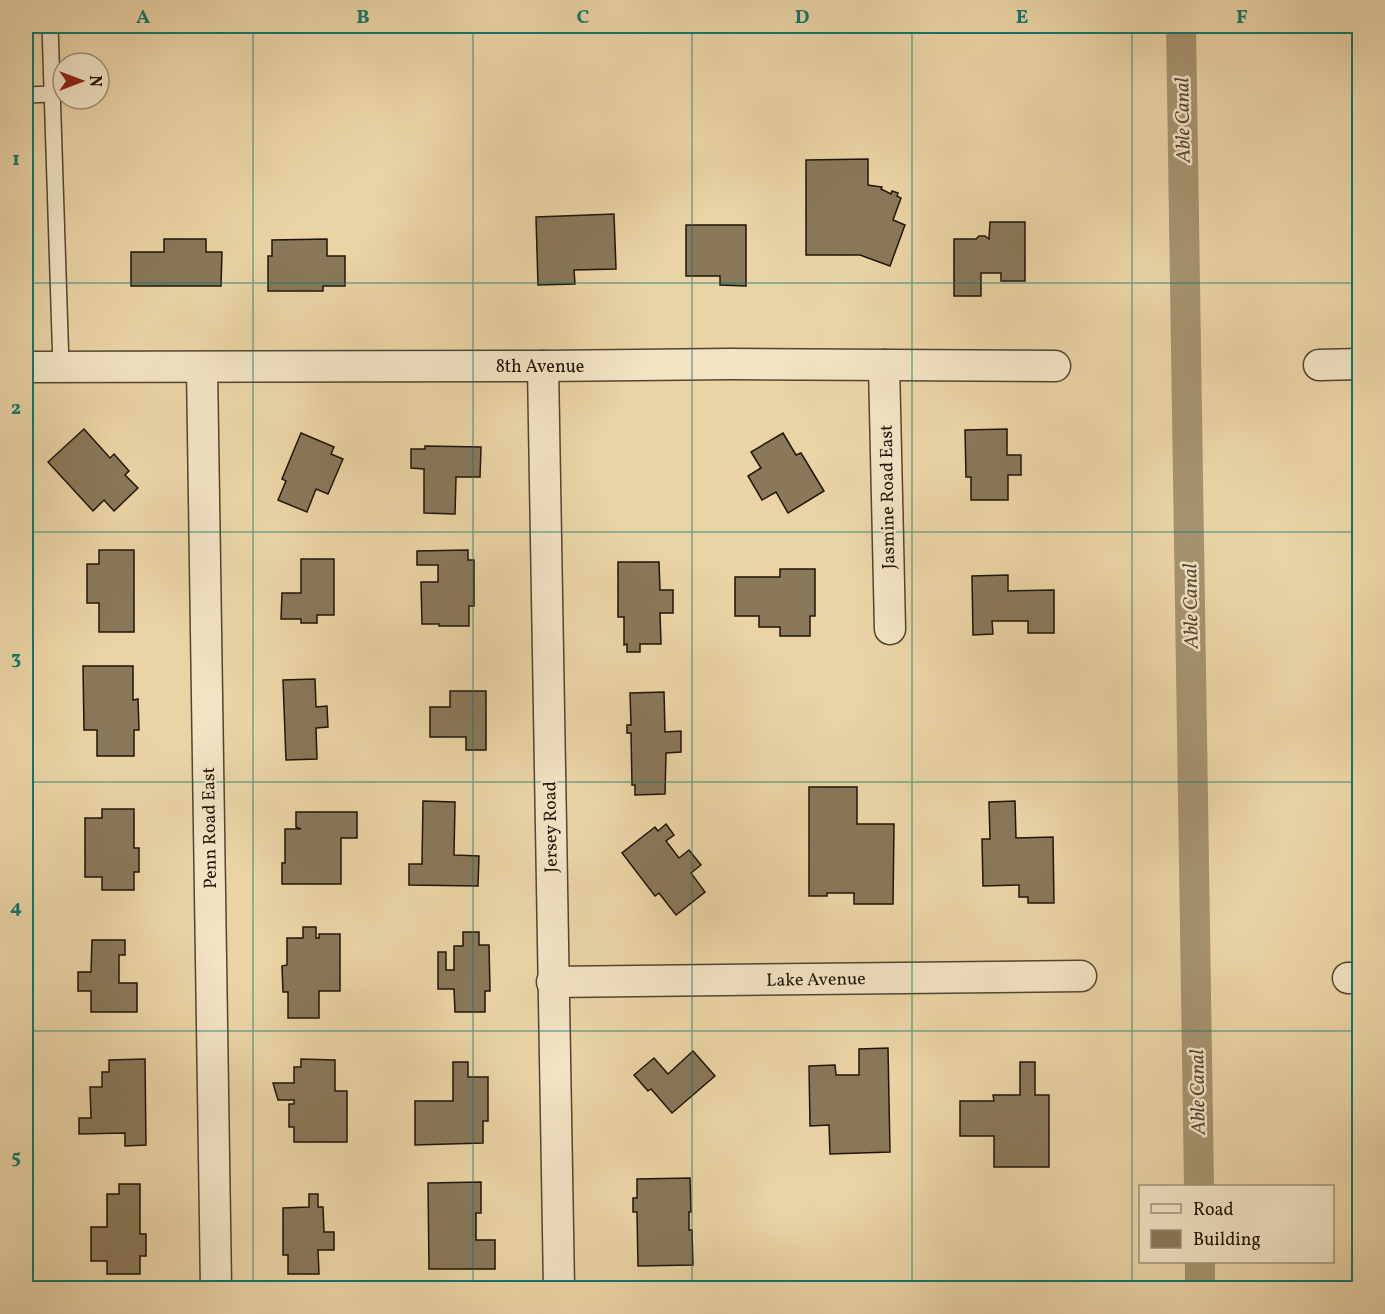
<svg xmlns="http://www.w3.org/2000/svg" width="1385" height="1314" viewBox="0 0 1385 1314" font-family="Vollkorn,serif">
<rect width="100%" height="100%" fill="#ead4a5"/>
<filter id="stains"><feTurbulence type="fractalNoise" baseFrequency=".00333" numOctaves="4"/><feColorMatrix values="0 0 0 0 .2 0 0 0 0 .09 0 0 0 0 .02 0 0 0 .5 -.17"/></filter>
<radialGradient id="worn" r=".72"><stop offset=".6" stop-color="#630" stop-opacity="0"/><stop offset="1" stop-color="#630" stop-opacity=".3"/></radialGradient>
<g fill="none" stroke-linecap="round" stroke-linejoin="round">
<!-- canal -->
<g stroke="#a59370" stroke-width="30">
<path d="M1181,26L1199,1186"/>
<path d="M1200,1262V1288"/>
</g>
</g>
<!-- building -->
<g fill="#89785a" stroke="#1f1509" stroke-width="1.5">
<path d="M868,159V185L882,187L881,189L891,194L892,191L898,193L897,196L901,198L893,220L905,225L890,266L860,255H806V160Z"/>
<path d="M614,214L616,269L574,270L575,284L538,285L536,217Z"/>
<path d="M990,222H1025V281H1001V273H981V296H954V239H976L979,236H985L989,239Z"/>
<path d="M686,225H746V286L720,285V276H686Z"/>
<path d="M164,239H206V252H222L221,286H131V252H164Z"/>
<path d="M327,239V256H345V286H323V291H268V256H272V240Z"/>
<path d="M84,429L110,458L114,454L129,471L125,475L138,488L114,511L104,500L93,511L48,462Z"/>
<path d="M1007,429V455H1021V475H1008V500H971V477H966L965,430Z"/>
<path d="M301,433L334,447L331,454L343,459L328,494L316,489L307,512L278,500L286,481L282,479Z"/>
<path d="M783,433L796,455L801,453L824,491L788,513L776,492L762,500L748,476L761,468L751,452Z"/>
<path d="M425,446L481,447L480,477H456L455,514L424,513V469L411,468V449H425Z"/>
<path d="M99,550H134V632H99V603H87V564H99Z"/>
<path d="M468,550V560H474V606H469V626H439V624H422L421,582H438V565H417V551Z"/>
<path d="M301,559H334V615H317V623H301V619H281L282,593H301Z"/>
<path d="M618,562H659L660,590H673V613H660L661,644H640V652H627V644L624,645V617H618Z"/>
<path d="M780,569H815V616H810V636H780V627H759V616H735V577H780Z"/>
<path d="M1008,575V591L1054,590V633H1028V621H992L993,634L973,635L972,576Z"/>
<path d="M83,666H133V700L138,699L139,730H134V756H97V730H84Z"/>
<path d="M315,679L316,707L327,706L328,727L316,728L317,759L286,760L283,680Z"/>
<path d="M450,691H486V750H466V737H430V707H450Z"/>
<path d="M664,692L665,732L681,731V752L666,753L665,794L635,795V785H632L631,733H627V725H631L630,693Z"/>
<path d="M809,787H857V824H894L893,904H854V893H827V896H809Z"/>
<path d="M423,801L455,802L454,855L479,856L478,886L409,885V864H422Z"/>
<path d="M1015,801L1016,838L1053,837L1054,903H1028V897H1019V885L983,886L982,839H990L989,802Z"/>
<path d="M102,809H134V848H139V872H134V890H102V877H85V818H102Z"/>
<path d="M296,812H357V838H341V884H282V863H285V829H301L296,827Z"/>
<path d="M666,824L674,835L666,841L679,858L689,850L701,865L691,873L705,892L676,915L659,893L655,896L622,853L655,827L658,831Z"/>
<path d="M303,927H316V938H319V934H340V991H319V1018H288V992H283L282,966L287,965V938H303Z"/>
<path d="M463,932H479V945H489L490,991H485V1012H455L454,989H438V952H446V970H454V946H463Z"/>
<path d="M92,940H125V955H119V983H137V1012H91V991H78V972H91Z"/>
<path d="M888,1048L890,1152L830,1154L829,1125L810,1126L809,1066L835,1065L836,1075H859V1049Z"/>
<path d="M693,1051L715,1076L672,1113L651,1089L648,1091L634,1075L654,1058L668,1074Z"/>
<path d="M145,1059L146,1145L125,1146V1133L79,1134V1118H91L90,1087H102V1072H109V1060Z"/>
<path d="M301,1059L335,1060V1091H347V1142H294V1127H289V1104H294V1100H278L273,1083H294V1067H301Z"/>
<path d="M453,1062H468V1077H488V1121H483V1143L415,1145V1101H453Z"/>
<path d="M1020,1062H1035V1095H1049V1167H994V1136H960V1101H994L993,1095H1020Z"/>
<path d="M690,1178L691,1212H689V1230H692L693,1265L638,1266L637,1212H633V1198H637V1179Z"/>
<path d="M481,1182V1213H476V1240H495V1269H429L428,1183Z"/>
<path d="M119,1184H140V1234H146V1256H140V1274H107V1261H91V1227H107V1194H119Z"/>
<path d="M309,1194H318V1207H323L324,1232H334V1250H318L319,1274H288V1255H283V1208L309,1207Z"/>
</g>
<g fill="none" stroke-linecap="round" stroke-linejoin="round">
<!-- lane casing -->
<g stroke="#524530" stroke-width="18">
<g id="lane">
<path d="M50,26L61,367"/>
<path d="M26,95L52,94"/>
</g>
</g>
<!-- street casing -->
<g stroke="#524530" stroke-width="33">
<g id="street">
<path d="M884,365L890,629"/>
<path d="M1319,365L1360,364"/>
<path d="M543,366L559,1288"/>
<path d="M26,367L543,366L730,364L1055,366"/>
<path d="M202,367L216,1288"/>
<path d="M1348,978H1360"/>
<path d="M552,982L1081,976"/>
</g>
</g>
<!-- lane -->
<use href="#lane" stroke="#f1e3c4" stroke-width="15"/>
<!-- street -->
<use href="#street" stroke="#f1e3c4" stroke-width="30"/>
</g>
<!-- grid -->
<path fill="none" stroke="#0f766e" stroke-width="1.5" stroke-opacity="0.55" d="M253,26V1288M473,26V1288M692,26V1288M912,26V1288M1132,26V1288M26,283H1360M26,532H1360M26,782H1360M26,1031H1360"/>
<g text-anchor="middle" stroke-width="5" stroke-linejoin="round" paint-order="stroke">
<!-- street labels -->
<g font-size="18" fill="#1f1509" stroke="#f1e3c4">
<text x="540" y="372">8th Avenue</text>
<text transform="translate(887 497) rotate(-91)" y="6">Jasmine Road East</text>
<text transform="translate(550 827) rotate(-91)" y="6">Jersey Road</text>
<text transform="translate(209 828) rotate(-91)" y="6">Penn Road East</text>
<text transform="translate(816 979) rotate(-1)" y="6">Lake Avenue</text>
</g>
<!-- water labels -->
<g font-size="20" font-style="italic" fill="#554732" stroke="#f1e3c4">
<text transform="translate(1182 120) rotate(-91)" y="7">Able Canal</text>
<text transform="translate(1190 606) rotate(-91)" y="7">Able Canal</text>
<text transform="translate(1197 1092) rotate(-91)" y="7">Able Canal</text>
</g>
</g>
<!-- margin -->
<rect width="1385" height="1314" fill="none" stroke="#ead4a5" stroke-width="66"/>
<!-- legend -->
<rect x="1139" y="1185" width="195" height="78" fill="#f1e3c4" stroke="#9d9179" stroke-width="1.5"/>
<rect x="1151" y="1204" width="30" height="9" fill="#f1e3c4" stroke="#9d9179" stroke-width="1.5"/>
<text x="1193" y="1215" font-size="18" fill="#1f1509">Road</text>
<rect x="1151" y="1230" width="30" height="18" fill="#89785a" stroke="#9d9179" stroke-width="1.5"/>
<text x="1193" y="1245" font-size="18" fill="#1f1509">Building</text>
<!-- north arrow -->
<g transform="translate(81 81) rotate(90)"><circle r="28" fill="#f1e3c4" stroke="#9d9179" stroke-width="1.5"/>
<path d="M0-4.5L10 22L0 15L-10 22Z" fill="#8f2418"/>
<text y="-9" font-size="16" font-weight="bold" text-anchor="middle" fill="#1f1509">N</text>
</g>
<rect x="33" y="33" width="1319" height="1248" fill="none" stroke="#0f766e" stroke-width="2"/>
<g font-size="20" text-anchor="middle" font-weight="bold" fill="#0f766e">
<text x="143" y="23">A</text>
<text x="363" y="23">B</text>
<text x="583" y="23">C</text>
<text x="802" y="23">D</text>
<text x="1022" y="23">E</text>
<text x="1242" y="23">F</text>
<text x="16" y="165">1</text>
<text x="16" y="414">2</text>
<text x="16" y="664">3</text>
<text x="16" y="913">4</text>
<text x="16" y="1163">5</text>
</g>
<rect width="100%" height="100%" filter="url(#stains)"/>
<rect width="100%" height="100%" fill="url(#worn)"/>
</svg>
